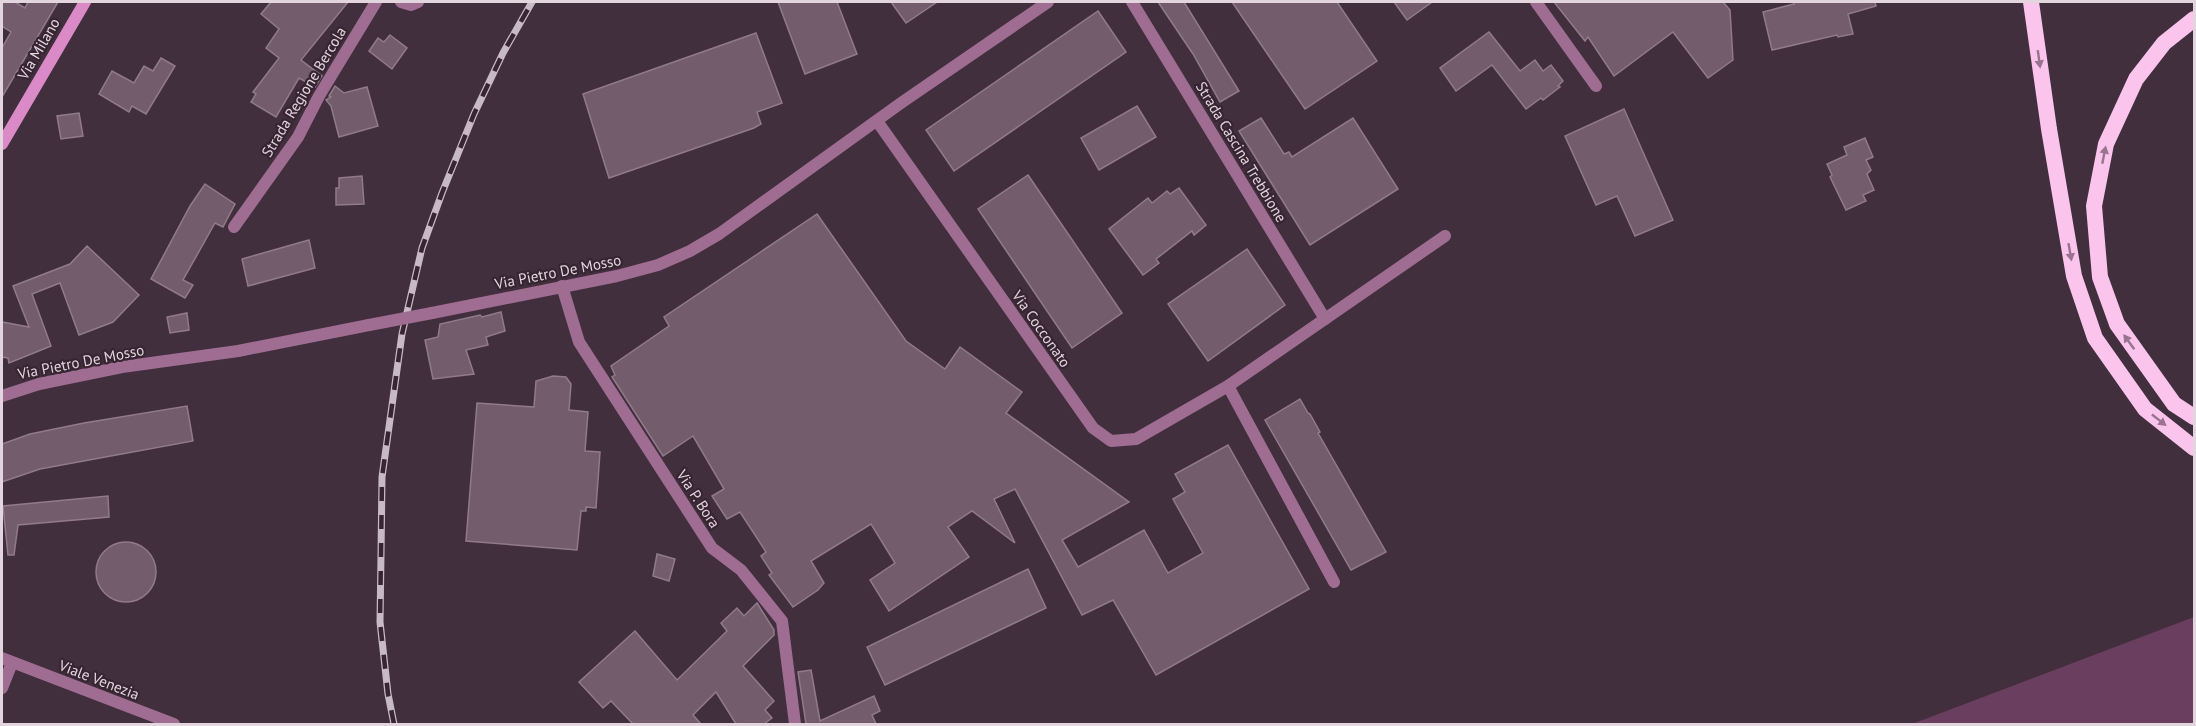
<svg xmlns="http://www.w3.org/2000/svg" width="2196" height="726" viewBox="0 0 2196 726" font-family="'PT Sans',sans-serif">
<rect width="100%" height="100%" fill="#422f3d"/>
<!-- green -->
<path fill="#6a3e5f" d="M2194,617V724H1912Z"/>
<!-- building -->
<g fill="#735d6d" stroke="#917a8a" stroke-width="1.5">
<path d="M2,2H15L25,8L28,2H58L2,97V48L11,32L2,26Z"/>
<path d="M271,2H348L301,60L322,76L315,87L299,78L276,117L251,102L256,94L253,92L279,58L266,48L279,29L261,14Z"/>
<path d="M778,2H837L857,54L805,74Z"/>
<path d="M891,2H937L906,23Z"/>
<path d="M1158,2H1184L1239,91L1220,102L1193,54Z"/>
<path d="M1232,2H1337L1377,61L1305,109Z"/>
<path d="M1394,2H1432L1407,20Z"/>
<path d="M1554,2H1723L1730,10L1733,60L1708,78L1673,32L1614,76L1588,37L1585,41Z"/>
<path d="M1793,2H1875L1876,6L1848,14L1853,34L1838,37L1837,35L1772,50L1763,12L1794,4Z"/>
<path d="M1098,11L1126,52L954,171L926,130Z"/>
<path d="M1489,32L1520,71L1535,60L1543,71L1551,65L1563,81L1558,86L1560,87L1543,100L1541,98L1526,109L1492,65L1456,91L1440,68Z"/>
<path d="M756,33L782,103L757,112L761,124L754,128L609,178L583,94Z"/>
<path d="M390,35L407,48L392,69L369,51L378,38L384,42Z"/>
<path d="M161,58L175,66L146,114L132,106L129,112L99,94L112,71L134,83L144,66L153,71Z"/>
<path d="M335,86L344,93L367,87L378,126L339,137L331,106L326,100L331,97L329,96Z"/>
<path d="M1137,106L1156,137L1099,170L1081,138Z"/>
<path d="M1624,109L1673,220L1635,236L1617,196L1596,205L1565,136Z"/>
<path d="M79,113L83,136L61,139L57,116Z"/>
<path d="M1261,118L1284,154L1289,152L1292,157L1353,118L1398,189L1310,245L1239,131Z"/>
<path d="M1865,138L1873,157L1866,160L1871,170L1867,174L1874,190L1863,195L1866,201L1846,210L1830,177L1832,175L1827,164L1847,155L1844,147Z"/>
<path d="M1028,175L1122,313L1072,348L978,209Z"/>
<path d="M362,176L364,204L336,205V188H339V178Z"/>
<path d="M205,184L235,204L223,227L215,223L183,280L193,285L185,298L151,279L190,206Z"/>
<path d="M1179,188L1206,225L1194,235L1192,231L1156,259L1159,263L1143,275L1109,229L1148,198L1152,203L1167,191L1170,194Z"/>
<path d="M817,214L906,341L945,369L960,347L1022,392L1006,413L1129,502L1062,540L1078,567L1144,530L1168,573L1203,553L1173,499L1185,492L1175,474L1228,445L1309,589L1156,675L1113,600L1082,615L1015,489L994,499L1015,543L972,511L948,527L969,557L889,611L870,580L895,563L871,524L811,561L824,583L818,590L793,607L769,575L772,573L761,556L766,552L740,512L727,519L712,496L724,489L693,436L663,456L612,377L615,375L611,366L669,326L664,317Z"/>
<path d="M309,240L315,268L248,286L242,259Z"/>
<path d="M87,246L139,295L113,322L79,335L60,283L32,294L51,346L9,363L8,358L2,357V322L29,327L13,286L70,264Z"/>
<path d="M1247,249L1285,305L1208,361L1168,304Z"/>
<path d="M501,312L505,331L486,337L488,345L466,350L474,374L433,379L425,340L438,337L440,324L480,315L482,317Z"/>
<path d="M187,313L189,330L170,333L167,317Z"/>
<path d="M553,376L566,377L571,384L569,410L588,412L585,451L600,452L596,508L586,507V511H581L577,550L466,541L477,403L534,407L536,381Z"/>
<path d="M1300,399L1308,413L1310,414L1320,432L1318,433L1386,552L1351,570L1265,420Z"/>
<path d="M187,406L193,441L40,469L2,482V444L30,434L84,423Z"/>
<path d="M108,496L109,517L18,525L14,555H8L3,506Z"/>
<circle cx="126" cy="572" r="30"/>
<path d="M657,554L675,559L669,581L653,576Z"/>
<path d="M1028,569L1046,608L885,685L867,647Z"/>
<path d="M757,603L774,630V635L743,666L774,701L765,710L772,718L764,724H736L716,692L693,715L701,724H633L611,701L603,708L579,682L635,631L677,680L727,631L721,623L737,608L744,616Z"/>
<path d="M811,670L820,721L874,696L880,711L872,715L876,724H806L798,672Z"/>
</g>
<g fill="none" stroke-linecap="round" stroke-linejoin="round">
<!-- minor -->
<g stroke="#9f6d92" stroke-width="12">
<path d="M401,2L411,5L418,2"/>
<path d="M1132,2L1325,319"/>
<path d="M1536,2L1596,86"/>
<path d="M877,121L1093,428L1111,441L1136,439L1228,386L1445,236"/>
<path d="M234,227L298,137L319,96L376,2"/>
<path d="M562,286L579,342L712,548L741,570L782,621L795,724"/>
<path d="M432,313L617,276L658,265L690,251L719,234L901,103L1048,2"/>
<path d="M1228,386L1334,582"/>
<path d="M2,396L39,384L122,367L238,351L369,325"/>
<path d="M2,658L174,724"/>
<path d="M2,688L12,663"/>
</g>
<!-- secondary -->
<path stroke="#da8bc7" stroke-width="12" d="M2,144L85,2"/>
<!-- trunk -->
<g stroke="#fac4ec" stroke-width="16">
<path d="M2031,2L2049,129L2074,276L2095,338L2145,409L2194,448"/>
<path d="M2194,19L2164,43L2136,79L2106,144L2094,206L2100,277L2117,324L2174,404L2194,417"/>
</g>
<!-- rail casing -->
<g stroke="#c8bac4" stroke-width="7">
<path id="rail" d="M394,724L388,694L380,622L381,555L382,477L402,334L422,248L442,193L474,114L503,53L532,2"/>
</g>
<!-- rail -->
<use href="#rail" stroke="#372532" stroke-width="4.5" stroke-dasharray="14" stroke-linecap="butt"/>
<!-- minor-bridge -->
<path stroke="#9f6d92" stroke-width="12" d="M369,325L432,313"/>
</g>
<!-- one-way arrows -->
<defs><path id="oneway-solid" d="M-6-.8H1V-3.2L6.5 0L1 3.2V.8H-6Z" transform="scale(1.5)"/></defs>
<g fill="#98748f">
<use href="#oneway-solid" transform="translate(2039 59) rotate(82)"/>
<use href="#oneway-solid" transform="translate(2104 155) rotate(-79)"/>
<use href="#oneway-solid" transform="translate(2070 252) rotate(80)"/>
<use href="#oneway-solid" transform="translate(2129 342) rotate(-126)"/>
<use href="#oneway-solid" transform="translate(2159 420) rotate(38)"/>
</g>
<g text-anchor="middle" stroke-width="4.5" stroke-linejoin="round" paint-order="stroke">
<!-- street labels -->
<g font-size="15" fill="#e2d5de" stroke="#372532">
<text transform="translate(39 49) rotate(-60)" y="5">Via Milano</text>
<text transform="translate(304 92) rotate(-59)" y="5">Strada Regione Bercola</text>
<text transform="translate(1241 152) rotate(59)" y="5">Strada Cascina Trebbione</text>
<text transform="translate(558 272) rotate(-11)" y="5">Via Pietro De Mosso</text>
<text transform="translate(1041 329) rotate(55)" y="5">Via Cocconato</text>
<text transform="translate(81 362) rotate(-11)" y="5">Via Pietro De Mosso</text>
<text transform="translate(698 499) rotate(57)" y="5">Via P. Bora</text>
<text transform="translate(99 680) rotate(21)" y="5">Viale Venezia</text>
</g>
</g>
<!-- border -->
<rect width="2196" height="726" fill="none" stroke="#e2d5de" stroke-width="6"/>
</svg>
